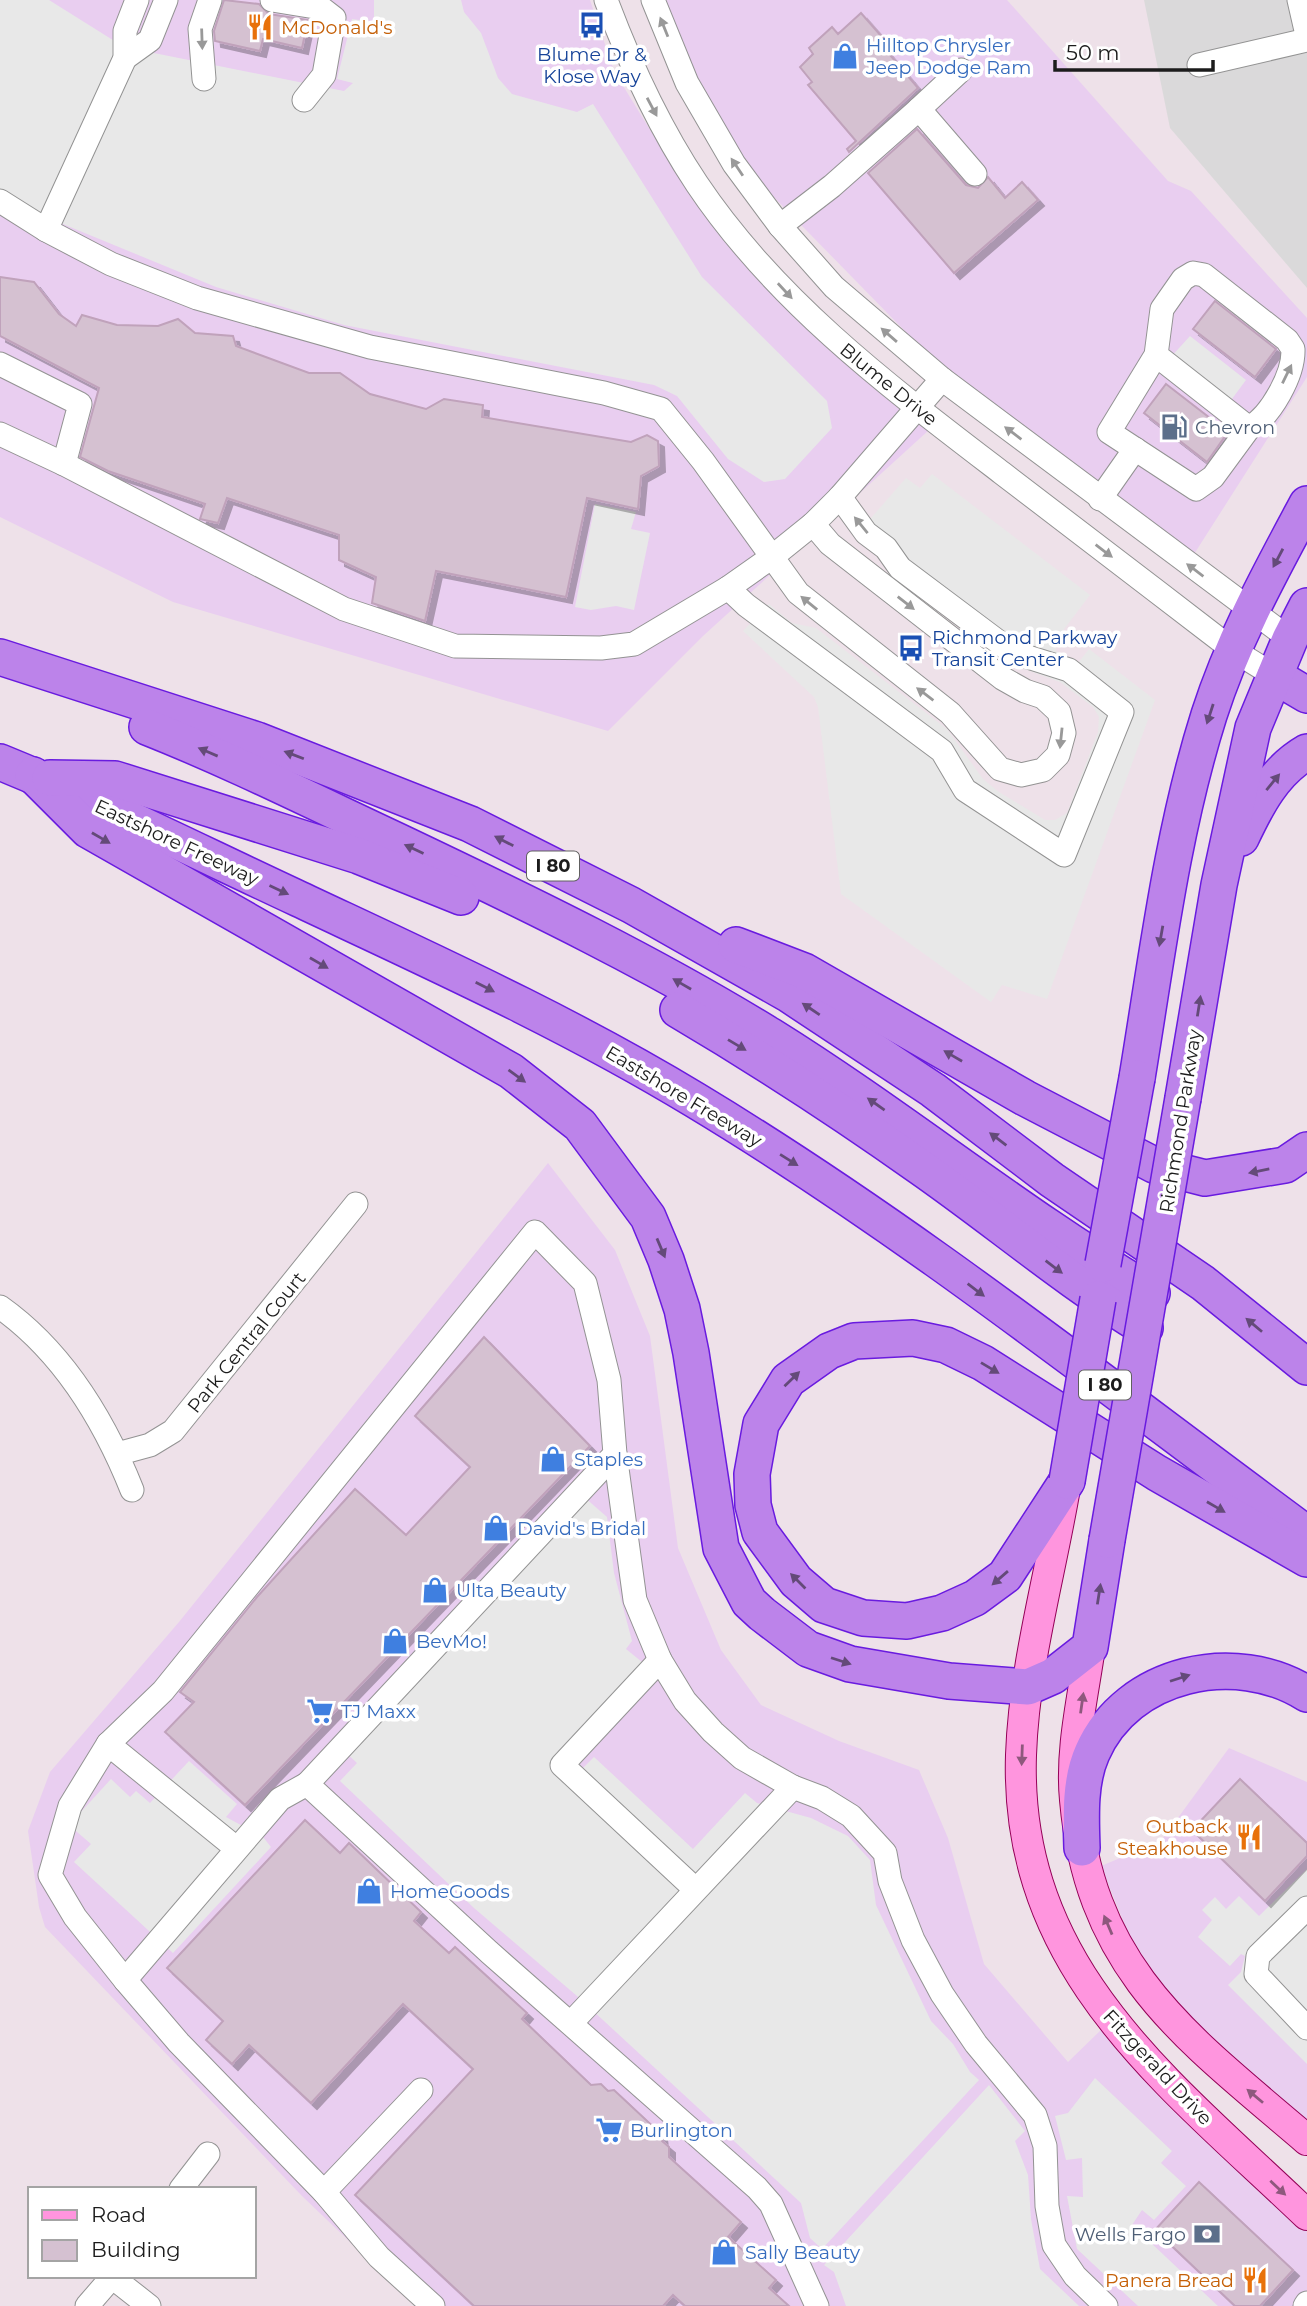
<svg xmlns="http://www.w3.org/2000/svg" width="1307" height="2306" viewBox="0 0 1307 2306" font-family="Montserrat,sans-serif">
<defs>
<filter id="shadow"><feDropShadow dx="6" dy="6" stdDeviation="0" flood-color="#0004"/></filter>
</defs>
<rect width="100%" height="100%" fill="#eee1e9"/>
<!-- residential -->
<path fill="#dad9da" d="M1144,0H1307V288L1170,128Z"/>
<!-- commercial -->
<g fill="#e9cef0">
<path d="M0,0H590L614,71L693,200L796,319L929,430L703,636L608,731L173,602L0,517Z"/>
<path d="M664,0H1007L1168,181L1191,191L1307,318V377L1189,562L946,373L760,183L713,113Z"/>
<path d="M548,1163L615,1250L650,1336L678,1548L721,1650L761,1705L839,1741L919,1770L948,1838L984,1964L1068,2062L1103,2028L1307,2217V2306H417L302,2196L45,1927L39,1907L28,1831L50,1772L179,1622Z"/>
<path d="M1229,1748L1307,1782V2125L1195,2028L1134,1948L1101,1866L1161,1841Z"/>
</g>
<!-- parking -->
<g fill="#e8e8e8">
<path d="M0,0H49L124,47L344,91L353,83L337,79L352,19L374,22V0H461L464,12L481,33L498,78L512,94L577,112L593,104L702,277L827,401L832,428L785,479L764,482L728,459L677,396L654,385L344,325L216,287L41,215L0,189Z"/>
<path d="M1190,336L1246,380L1229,403L1170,358Z"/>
<path d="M932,474L1090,595L1055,641L1056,651L1078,663L1089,649L1155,700L1047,999L1002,985L991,1002L841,894L818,707L814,697L743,631L769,604L792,623L816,628L947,729L983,779L999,792L1045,820H1055L1067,813L1098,732L1099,717L1093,707L1060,682L1005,662L889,574L871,547L857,534L906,478L920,488Z"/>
<path d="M595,504L636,512L631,529L650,533L634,610L616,606L591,610L575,607Z"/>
<path d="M583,1496L607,1517L614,1573L632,1641L626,1649L642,1662L563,1750L583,1768L594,1757L693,1849L745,1793L757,1803L811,1818L848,1836L870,1860L876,1905L931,2021L953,2044L970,2072L979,2080L822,2249L810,2238L801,2203L577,1996L474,1908L340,1781L357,1763L342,1749Z"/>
<path d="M189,1761L237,1804L226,1817L263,1837L271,1847L173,1953L74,1862L91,1844L69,1825L111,1779L130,1797L136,1791L150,1803Z"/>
<path d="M1307,1869V2064L1228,1985L1241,1972L1245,1956L1241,1954L1230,1966L1198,1937L1212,1920L1202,1910L1215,1897L1226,1909L1239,1896L1259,1916Z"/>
<path d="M1095,2078L1172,2151L1161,2163L1186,2186L1154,2220L1142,2210L1132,2225L1218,2306H1138L1077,2249L1067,2196L1083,2197L1082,2158L1066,2160L1055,2116L1068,2113Z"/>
<path d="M989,2085L1025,2131L1015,2141L1028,2175L1031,2219L1040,2269L1079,2306H846L834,2272L824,2265Z"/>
</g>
<!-- building -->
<g fill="#d5c1d1" stroke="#c0a2bb" stroke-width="2" filter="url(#shadow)">
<path d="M224,0L259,4L269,14L308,20L302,48L263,39L260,51L215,41L214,31Z"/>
<path d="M861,13L889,45L885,49L918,88L849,152L847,149L856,141L808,85L812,82L800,67L813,54L809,48L832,27L838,34Z"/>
<path d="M917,129L966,185L978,188L988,177L1005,198L1022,182L1038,200L954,273L868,173Z"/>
<path d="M0,277L34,282L59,314L76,326L82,315L117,325L158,326L178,319L195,333L233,336L236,346L309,373H340L370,394L426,409L444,399L483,405L482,417L631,442L647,435L658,441L659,466L641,476L638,509L587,498L566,597L436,571L425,621L372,603L376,577L339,560V535L227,498L218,523L200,519L205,504L108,471L80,457L99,388L0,336Z"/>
<path d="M1215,301L1276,349L1255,377L1193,329Z"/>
<path d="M1166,384L1228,432L1207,462L1144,413Z"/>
<path d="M484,1337L590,1446L245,1805L165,1732L194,1702L180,1692L257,1597L355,1489L406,1535L470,1467L415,1416Z"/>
<path d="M1240,1779L1307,1843V1856L1265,1901L1192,1830Z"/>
<path d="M305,1820L340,1853L349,1843L421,1912L414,1921L449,1953L455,1947L527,2013L522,2019L591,2085L601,2084L608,2091L614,2090L661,2134L662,2141L669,2147V2157L741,2222L728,2237L776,2280L769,2288L789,2306H685L673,2295L663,2306H474L355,2195L473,2069L403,2004L311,2103L249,2045L232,2064L206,2040L223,2021L167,1968Z"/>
<path d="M1199,2182L1293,2270L1260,2306H1235L1155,2230Z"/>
</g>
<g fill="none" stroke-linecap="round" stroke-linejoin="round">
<!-- minor casing -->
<g stroke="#939393" stroke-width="25">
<g id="minor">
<path d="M272,0L321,8L334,18L324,75L304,100"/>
<path d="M606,0C630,64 659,127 697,184C776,302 891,388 1002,473C1080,532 1156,591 1233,650L1275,676"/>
<path d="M653,0L687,83L734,164L780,226L834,287L942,379L1290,639"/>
<path d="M1299,0L1307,35"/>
<path d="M125,58L150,40L166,0"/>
<path d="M1199,65L1307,40"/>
<path d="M961,70L919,109L975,174"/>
<path d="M204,79L200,29L210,0"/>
<path d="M0,201L46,230L111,264L197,298L370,347L604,393L661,409L703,461L798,593L950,713L1000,769L1021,775L1043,770L1058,755L1064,733L1059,712L1043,697L1025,691L1002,678L830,544L813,524"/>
<path d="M780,226L832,186L919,109"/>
<path d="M46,230L125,58V31L137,0"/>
<path d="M1156,355L1249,428L1213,477L1196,489L1109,432L1156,355L1162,309L1183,279L1193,273L1204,275L1287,340L1293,349C1294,374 1271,416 1249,428"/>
<path d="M0,364L80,404L64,464"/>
<path d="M0,434L64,464L344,609L455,646L601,648L634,644L728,588L772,557L813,524L840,497L942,379"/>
<path d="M1100,499L1135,449"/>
<path d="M728,588L746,605L942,751L965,790L1064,855L1122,712L1069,670L1012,652L900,568L886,548L866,533L840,497"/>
<path d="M0,1307C62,1351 104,1420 132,1490"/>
<path d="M117,1454L150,1445L173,1431L356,1204"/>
<path d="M615,1454L635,1600L660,1660L685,1701L713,1732L742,1758L793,1787L822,1798L851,1816L885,1853L890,1881L913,1940L942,1994L976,2044L1035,2115L1045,2146L1047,2206L1054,2245L1075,2276L1106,2306"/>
<path d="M660,1660L562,1765L695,1889"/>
<path d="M108,1744L236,1848"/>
<path d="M1307,1908L1258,1956L1256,1974L1307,2028"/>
<path d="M125,1980L75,1917L50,1875L70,1806L108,1744L163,1691L535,1232L585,1283L609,1380L615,1454L307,1784"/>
<path d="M571,2023L793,1787"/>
<path d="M181,2189L208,2154"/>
<path d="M324,2192L421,2090"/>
<path d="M112,2277L149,2306"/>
<path d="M87,2306L113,2276"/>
<path d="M433,2306L379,2257L324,2192L179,2043L125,1980L280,1799L307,1784L489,1952L757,2188L771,2204L817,2306"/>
<path d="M1305,2306L1307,2303"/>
</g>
</g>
<!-- major casing -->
<g stroke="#940057" stroke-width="32">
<g id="major">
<path d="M1065,1488C1050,1576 1024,1666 1021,1755C1014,1969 1168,2082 1307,2215"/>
<path d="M1090,1647C1083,1697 1070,1750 1075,1800C1090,1971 1188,2038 1307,2140"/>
</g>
</g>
<!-- highway casing -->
<g stroke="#691bdf" stroke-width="38">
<g id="highway">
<path d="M0,657L257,740L470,824L631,905L788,994L933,1090L1052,1180L1203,1283L1307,1367"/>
<path d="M1275,676L1307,695"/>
<path d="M147,727C235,762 320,805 406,845C530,904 654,964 771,1036C901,1117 1020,1215 1152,1293"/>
<path d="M0,762C101,803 200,853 299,899C433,962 568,1023 695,1100C909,1229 1106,1386 1307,1534"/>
<path d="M33,775L88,830L511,1071L580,1125L648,1217L666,1260L682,1309L691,1353L721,1548L749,1602L762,1614L808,1649L850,1664L949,1681L1028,1687L1053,1676L1090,1647L1107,1540"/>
<path d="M50,778L115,779L359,856L461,897"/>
<path d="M1241,838C1257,804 1274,771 1307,752"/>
<path d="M736,945L804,971L1025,1098L1154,1165L1205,1178L1285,1165L1307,1150"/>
<path d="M678,1010C761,1059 841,1111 920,1167C996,1220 1066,1280 1145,1328"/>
<path d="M1137,1078C1157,957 1172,832 1209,715C1233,640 1270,573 1307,504"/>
<path d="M1183,1098L1219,885L1253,728L1290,639L1307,606"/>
<path d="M1067,1481L1005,1576L975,1598L942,1613L907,1621L863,1618L824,1605L796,1581L760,1532L753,1505L752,1474L761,1424L788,1380L829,1351L854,1341L913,1338L946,1345L983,1363L1157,1473L1307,1559"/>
<path d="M1082,1848C1081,1818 1079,1782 1092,1753C1127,1672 1236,1649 1307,1694"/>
</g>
</g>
<!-- minor -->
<use href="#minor" stroke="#fff" stroke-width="23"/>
<!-- major -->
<use href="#major" stroke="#ff95de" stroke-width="30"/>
<!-- highway -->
<use href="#highway" stroke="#bc83ea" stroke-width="35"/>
<!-- highway-bridge casing -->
<g stroke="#691bdf" stroke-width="38" stroke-linecap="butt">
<g id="highway-bridge">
<path d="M1103,1264L1137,1078"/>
<path d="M1067,1481L1098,1299"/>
<path d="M1107,1540L1183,1098"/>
</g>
</g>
<!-- highway-bridge -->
<use href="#highway-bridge" stroke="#bc83ea" stroke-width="35"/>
</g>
<!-- one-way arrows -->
<defs><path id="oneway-solid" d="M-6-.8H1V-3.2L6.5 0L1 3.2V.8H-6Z" transform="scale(1.75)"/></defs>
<g fill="#999">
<use href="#oneway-solid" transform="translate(664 27) rotate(-112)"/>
<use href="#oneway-solid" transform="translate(202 39) rotate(88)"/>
<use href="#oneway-solid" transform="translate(652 107) rotate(62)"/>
<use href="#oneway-solid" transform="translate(737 167) rotate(-124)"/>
<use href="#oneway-solid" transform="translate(785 291) rotate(47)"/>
<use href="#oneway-solid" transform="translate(889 335) rotate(-139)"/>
<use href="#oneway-solid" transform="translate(1287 374) rotate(-64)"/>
<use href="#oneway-solid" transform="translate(1013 433) rotate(-143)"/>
<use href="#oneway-solid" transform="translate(861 525) rotate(-129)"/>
<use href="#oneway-solid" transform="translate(1104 551) rotate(37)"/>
<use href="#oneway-solid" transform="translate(1195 570) rotate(-143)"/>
<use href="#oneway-solid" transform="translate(809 603) rotate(-141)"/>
<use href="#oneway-solid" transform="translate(906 603) rotate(38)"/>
<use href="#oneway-solid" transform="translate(925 694) rotate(-143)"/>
<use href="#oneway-solid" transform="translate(1061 738) rotate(96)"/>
</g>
<g fill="#644a79">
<use href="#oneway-solid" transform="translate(1278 558) rotate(118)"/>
<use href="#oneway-solid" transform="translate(1210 714) rotate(108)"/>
<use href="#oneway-solid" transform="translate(208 752) rotate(-157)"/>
<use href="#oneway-solid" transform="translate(294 755) rotate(-159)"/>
<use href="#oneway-solid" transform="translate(1273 782) rotate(-51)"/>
<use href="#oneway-solid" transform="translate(101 838) rotate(30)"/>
<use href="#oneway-solid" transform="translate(504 841) rotate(-153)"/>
<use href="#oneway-solid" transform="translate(414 849) rotate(-155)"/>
<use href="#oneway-solid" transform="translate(279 890) rotate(25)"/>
<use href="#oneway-solid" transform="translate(1161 936) rotate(100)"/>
<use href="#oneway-solid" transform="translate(319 963) rotate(30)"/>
<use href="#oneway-solid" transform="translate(682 984) rotate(-150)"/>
<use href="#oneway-solid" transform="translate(485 987) rotate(27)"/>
<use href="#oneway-solid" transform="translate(1199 1006) rotate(-81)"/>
<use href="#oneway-solid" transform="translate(811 1009) rotate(-146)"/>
<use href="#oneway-solid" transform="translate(737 1045) rotate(31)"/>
<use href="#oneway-solid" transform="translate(953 1056) rotate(-150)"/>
<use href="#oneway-solid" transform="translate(517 1076) rotate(36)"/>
<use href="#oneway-solid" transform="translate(876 1104) rotate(-145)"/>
<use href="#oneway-solid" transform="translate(998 1139) rotate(-143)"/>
<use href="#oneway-solid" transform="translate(789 1160) rotate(32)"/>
<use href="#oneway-solid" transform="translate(1259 1171) rotate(169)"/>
<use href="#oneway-solid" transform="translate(661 1248) rotate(67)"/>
<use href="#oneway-solid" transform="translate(1054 1267) rotate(37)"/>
<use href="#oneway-solid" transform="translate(976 1290) rotate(37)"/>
<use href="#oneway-solid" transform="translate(1254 1325) rotate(-140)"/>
<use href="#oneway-solid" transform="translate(990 1368) rotate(31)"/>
<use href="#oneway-solid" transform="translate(792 1379) rotate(-44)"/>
<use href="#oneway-solid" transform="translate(1216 1507) rotate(30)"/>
<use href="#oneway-solid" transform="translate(1000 1578) rotate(139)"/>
<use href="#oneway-solid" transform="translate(798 1581) rotate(-135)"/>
<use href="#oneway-solid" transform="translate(1099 1594) rotate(-81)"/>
<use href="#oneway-solid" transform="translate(841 1661) rotate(18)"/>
<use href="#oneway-solid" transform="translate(1180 1678) rotate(-18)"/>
</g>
<g fill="#8e587d">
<use href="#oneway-solid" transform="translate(1082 1703) rotate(-82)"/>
<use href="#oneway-solid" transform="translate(1022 1755) rotate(92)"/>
<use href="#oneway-solid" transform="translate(1108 1925) rotate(-113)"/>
<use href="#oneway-solid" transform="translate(1255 2096) rotate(-140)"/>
<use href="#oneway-solid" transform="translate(1278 2188) rotate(43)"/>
</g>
<!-- icons -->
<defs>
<g id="bus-bare" transform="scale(2.1)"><path d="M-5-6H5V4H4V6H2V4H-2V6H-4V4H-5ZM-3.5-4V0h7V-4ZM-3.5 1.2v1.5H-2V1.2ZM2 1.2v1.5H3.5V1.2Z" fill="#1a4fb4" stroke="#fff" stroke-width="2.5" paint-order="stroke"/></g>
<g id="restaurant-bare" transform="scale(2.1)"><path d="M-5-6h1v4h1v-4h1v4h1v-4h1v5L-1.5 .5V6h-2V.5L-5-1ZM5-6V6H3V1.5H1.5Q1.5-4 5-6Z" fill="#e8710a" stroke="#fff" stroke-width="2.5" paint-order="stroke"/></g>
<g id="shop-bare" transform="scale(2.1)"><path d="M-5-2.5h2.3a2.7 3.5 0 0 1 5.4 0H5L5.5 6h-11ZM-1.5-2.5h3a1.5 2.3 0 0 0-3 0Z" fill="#3f7fe0" stroke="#fff" stroke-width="2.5" paint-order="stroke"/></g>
<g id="fuel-bare" transform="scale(2.1)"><path d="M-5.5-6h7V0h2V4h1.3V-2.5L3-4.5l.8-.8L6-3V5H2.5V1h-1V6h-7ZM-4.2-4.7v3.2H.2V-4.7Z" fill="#5c6f8a" stroke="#fff" stroke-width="2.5" paint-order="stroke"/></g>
<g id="supermarket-bare" transform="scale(2.1)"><path d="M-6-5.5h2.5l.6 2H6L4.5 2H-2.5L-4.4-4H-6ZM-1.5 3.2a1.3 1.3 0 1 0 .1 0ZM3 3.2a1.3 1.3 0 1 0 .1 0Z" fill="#3f7fe0" stroke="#fff" stroke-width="2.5" paint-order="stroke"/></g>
<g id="bank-bare" transform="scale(2.1)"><path d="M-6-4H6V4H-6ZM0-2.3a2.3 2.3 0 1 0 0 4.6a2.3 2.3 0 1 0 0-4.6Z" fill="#5c6f8a" stroke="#fff" stroke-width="2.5" paint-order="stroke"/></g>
</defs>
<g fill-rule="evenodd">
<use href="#bus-bare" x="592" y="25"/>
<use href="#restaurant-bare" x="260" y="27"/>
<use href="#shop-bare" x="845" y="56"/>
<use href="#fuel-bare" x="1174" y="427"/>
<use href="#bus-bare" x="911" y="648"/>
<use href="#shop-bare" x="553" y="1459"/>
<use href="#shop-bare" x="496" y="1528"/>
<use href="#shop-bare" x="435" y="1590"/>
<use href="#shop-bare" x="395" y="1641"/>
<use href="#supermarket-bare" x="320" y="1711"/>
<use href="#restaurant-bare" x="1249" y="1837"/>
<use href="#shop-bare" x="369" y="1891"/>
<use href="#supermarket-bare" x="609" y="2130"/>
<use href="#bank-bare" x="1207" y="2234"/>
<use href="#shop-bare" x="724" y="2252"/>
<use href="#restaurant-bare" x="1255" y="2280"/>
</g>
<g text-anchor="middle" stroke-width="7" stroke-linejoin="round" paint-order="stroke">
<!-- shield labels -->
<g fill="#fff" stroke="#606060" stroke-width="2">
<rect x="527" y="851.5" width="52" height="29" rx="5"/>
<rect x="1079" y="1370.5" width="52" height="29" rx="5"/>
</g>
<g font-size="18" font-weight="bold" fill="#1c1c1c">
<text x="553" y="872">I 80</text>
<text x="1105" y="1391">I 80</text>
</g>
<!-- food labels -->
<g font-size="19" fill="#c56008" stroke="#fff" text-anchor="end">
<text x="281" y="34" text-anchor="start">McDonald's</text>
<text x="1228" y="1833">Outback<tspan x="1228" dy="22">Steakhouse</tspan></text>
<text x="1234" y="2287">Panera Bread</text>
</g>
<!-- shop labels -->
<g font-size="19" fill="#366cbe" stroke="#fff" text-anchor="start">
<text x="866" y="52">Hilltop Chrysler<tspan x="866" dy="22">Jeep Dodge Ram</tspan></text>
<text x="574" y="1466">Staples</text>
<text x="517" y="1535">David's Bridal</text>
<text x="456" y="1597">Ulta Beauty</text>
<text x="416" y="1648">BevMo!</text>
<text x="341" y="1718">TJ Maxx</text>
<text x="390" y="1898">HomeGoods</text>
<text x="630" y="2137">Burlington</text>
<text x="745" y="2259">Sally Beauty</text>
</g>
<!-- transit labels -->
<g font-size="19" fill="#164399" stroke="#fff">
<text x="592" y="61">Blume Dr &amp;<tspan x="592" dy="22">Klose Way</tspan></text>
<text x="932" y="644" text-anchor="start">Richmond Parkway<tspan x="932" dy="22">Transit Center</tspan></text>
</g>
<!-- street labels -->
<g font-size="19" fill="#1c1c1c" stroke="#fff">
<text transform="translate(889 384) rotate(39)" y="7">Blume Drive</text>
<text transform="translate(177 842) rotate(25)" y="7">Eastshore Freeway</text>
<text transform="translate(684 1096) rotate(31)" y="7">Eastshore Freeway</text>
<text transform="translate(1180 1121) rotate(-81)" y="7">Richmond Parkway</text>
<text transform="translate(246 1342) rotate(-51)" y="7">Park Central Court</text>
<text transform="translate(1158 2067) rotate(47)" y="7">Fitzgerald Drive</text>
</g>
<!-- service labels -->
<g font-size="19" fill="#4e5e75" stroke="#fff" text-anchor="start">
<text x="1195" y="434">Chevron</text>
<text x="1186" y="2241" text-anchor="end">Wells Fargo</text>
</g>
</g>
<!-- legend -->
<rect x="28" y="2187" width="228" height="91" fill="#ffffff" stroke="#a4a4a4" stroke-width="2"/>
<rect x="42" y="2210" width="35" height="10" fill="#ff95de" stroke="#a4a4a4" stroke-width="2"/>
<text x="91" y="2222" font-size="21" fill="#1c1c1c">Road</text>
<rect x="42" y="2240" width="35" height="21" fill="#d5c1d1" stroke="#a4a4a4" stroke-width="2"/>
<text x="91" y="2257" font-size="21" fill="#1c1c1c">Building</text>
<!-- scale -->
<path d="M1055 60v10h158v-10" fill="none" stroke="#1c1c1c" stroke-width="3.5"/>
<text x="1066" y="60" font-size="21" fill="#1c1c1c" stroke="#ffffff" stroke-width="5" paint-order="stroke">50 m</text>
</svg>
